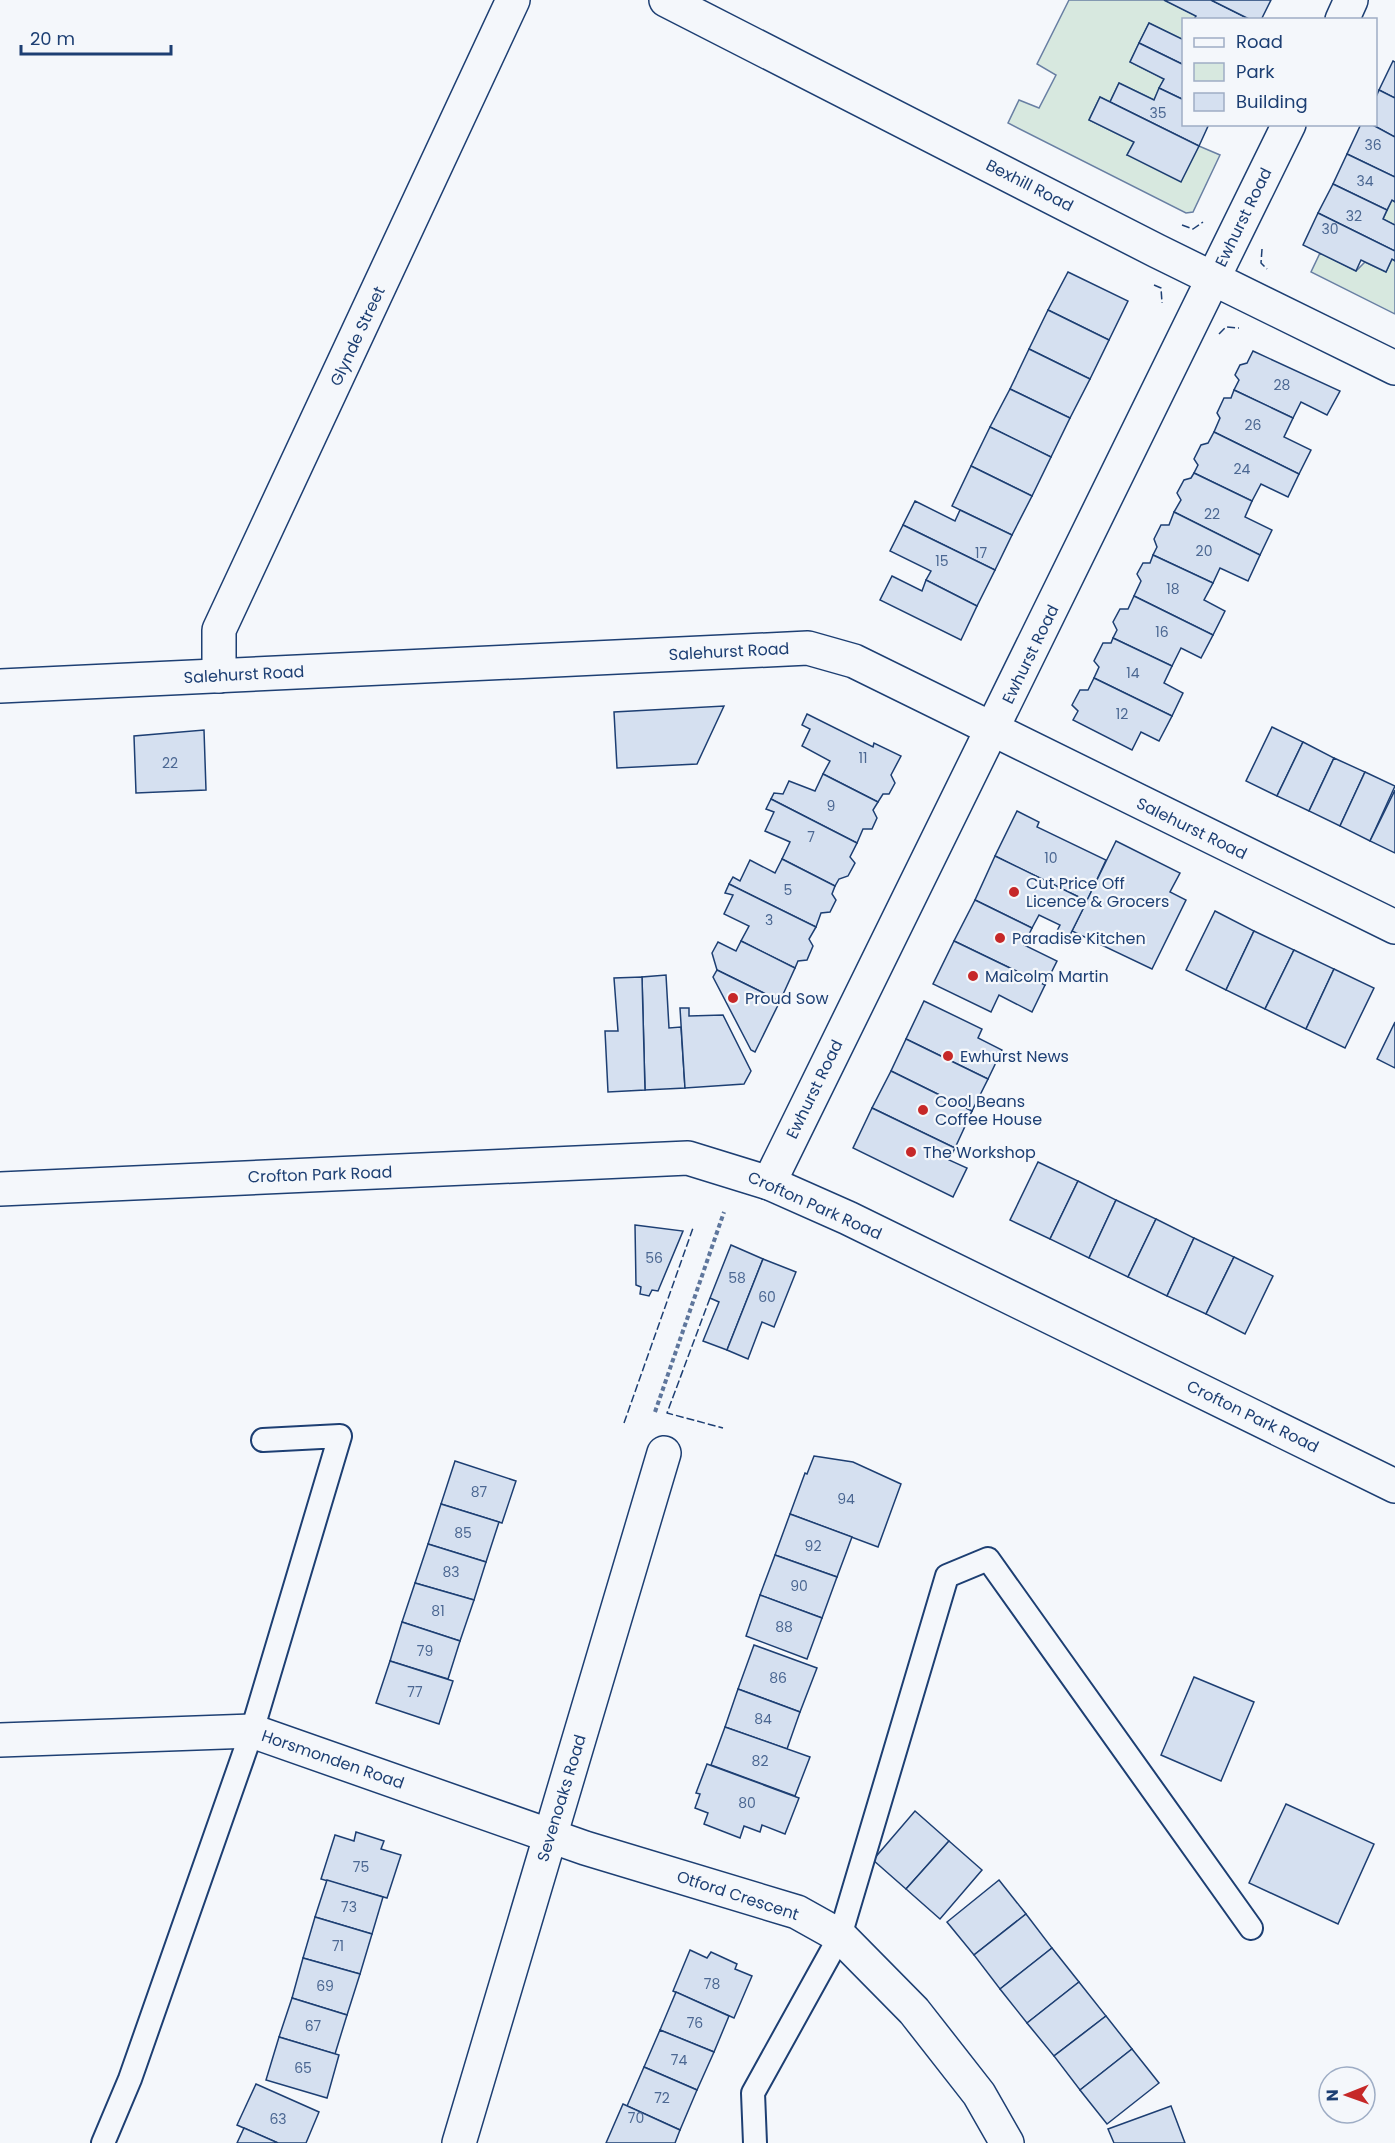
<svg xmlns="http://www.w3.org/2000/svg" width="1395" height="2143" viewBox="0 0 1395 2143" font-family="Poppins,sans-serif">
<rect width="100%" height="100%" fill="#f4f7fb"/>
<!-- green -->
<g fill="#d7e8df" stroke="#687fa3" stroke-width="1.5">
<path d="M1069,0H1164L1196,16L1194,19L1184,20L1183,40L1149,23L1130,62L1164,79L1154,100L1119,83L1110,102L1100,97L1089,120L1134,142L1127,155L1199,146L1220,155L1193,212L1186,213L1008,123L1019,100L1039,108L1056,75L1037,64Z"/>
<path d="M1392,200L1395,202V225L1383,219Z"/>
<path d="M1320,253L1356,271L1365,262L1386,272L1392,259L1395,261V314L1311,272Z"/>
</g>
<!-- building -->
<g fill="#d5e0f0" stroke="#1d3f73" stroke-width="1.5">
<path d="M1164,0H1211L1251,20H1194L1196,16Z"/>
<path d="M1211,0H1271L1261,20H1251Z"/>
<path d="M1149,23L1184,40V65L1139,43Z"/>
<path d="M1139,43L1184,65V100L1159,88L1164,79L1130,62Z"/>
<path d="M1393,61L1395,62V98L1379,90Z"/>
<path d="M1119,83L1154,100L1159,88L1184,100V124H1209L1199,146L1110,102Z"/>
<path d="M1379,90L1395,98V137L1371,124H1376V97Z"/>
<path d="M1100,97L1199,146L1181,182L1127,155L1134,142L1089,120Z"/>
<path d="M1361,124H1371L1395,137V177L1347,154Z"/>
<path d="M1347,154L1395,177V202L1392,200L1387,210L1333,184Z"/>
<path d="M1333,184L1387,210L1383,219L1395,225V251L1318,213Z"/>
<path d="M1318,213L1395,251V261L1392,259L1386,272L1361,260L1356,271L1303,245Z"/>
<path d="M1068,272L1128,301L1109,340L1048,310Z"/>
<path d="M1048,310L1109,340L1090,379L1029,349Z"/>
<path d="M1029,349L1090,379L1070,418L1010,389Z"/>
<path d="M1253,351L1340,391L1327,415L1301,402L1293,418L1234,390L1239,380L1235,375L1240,365L1247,363Z"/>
<path d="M1010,389L1070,418L1051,457L990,427Z"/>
<path d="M1234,390L1293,418L1284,437L1311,450L1299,474L1214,432L1220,418L1217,413L1224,398H1231Z"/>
<path d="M990,427L1051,457L1032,496L971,466Z"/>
<path d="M1214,432L1299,474L1288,497L1261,484L1252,501L1194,473L1198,465L1194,459L1201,445L1208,443Z"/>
<path d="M971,466L1032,496L1012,535L952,506Z"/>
<path d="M1194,473L1252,501L1245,517L1272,530L1260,555L1174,512L1181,500L1177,493L1184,480L1191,478Z"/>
<path d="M915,501L955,521L960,510L1012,535L995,570L903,525Z"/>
<path d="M1174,512L1260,555L1248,581L1220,568L1213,583L1153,555L1157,547L1154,539L1161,525H1169Z"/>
<path d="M903,525L995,570L977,606L926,580L931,571L890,551Z"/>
<path d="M1153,555L1213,583L1204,600L1225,611L1213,635L1134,596L1141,581L1137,574L1143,563H1150Z"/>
<path d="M892,576L922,591L926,580L977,606L961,640L880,600Z"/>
<path d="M1134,596L1213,635L1201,658L1181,648L1172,666L1113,638L1117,630L1113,622L1120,609H1128Z"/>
<path d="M1113,638L1172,666L1164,683L1183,693L1172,716L1094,678L1099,667L1094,661L1103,643H1111Z"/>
<path d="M1094,678L1172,716L1159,741L1141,732L1132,750L1073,720L1078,711L1072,705L1080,690H1088Z"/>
<path d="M724,706L697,764L617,768L614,712Z"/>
<path d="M807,714L873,747L874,743L901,756L891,775L895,783L889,794H883L878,802L823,774L830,761L802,746L810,729L802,725Z"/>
<path d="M1272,727L1303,742L1277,796L1246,781Z"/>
<path d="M204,730L206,790L136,793L134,736Z"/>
<path d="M1303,742L1334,758L1309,811L1277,796Z"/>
<path d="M1334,758L1365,772L1340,826L1309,811Z"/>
<path d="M1365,772L1395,786L1370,841L1340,826Z"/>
<path d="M823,774L878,802L873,810L877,818L872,829H863L857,843L771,799L774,793L783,794L789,781L815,791Z"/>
<path d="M1395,790V853L1370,841Z"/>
<path d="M771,799L857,843L850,857L855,863L848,876L839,879L835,886L782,859L790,842L765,831L774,812L766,809Z"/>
<path d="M1017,811L1039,822L1037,827L1106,860L1087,901L995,856Z"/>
<path d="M1116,841L1180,873L1170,892L1186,900L1152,969L1072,931Z"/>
<path d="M995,856L1087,901L1068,939L1056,933L1060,925L1039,915L1032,928L975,900Z"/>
<path d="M782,859L835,886L832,894L836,900L830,912L821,913L816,927L729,884L733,877L740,881L750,860L775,873Z"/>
<path d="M729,884L816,927L809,939L813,946L807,960L798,961L795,968L741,941L749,926L724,914L733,895L725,893Z"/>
<path d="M975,900L1032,928L1024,945L1057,961L1045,985L954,941Z"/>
<path d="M1215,911L1254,931L1226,990L1186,970Z"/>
<path d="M1254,931L1294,950L1265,1009L1226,990Z"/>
<path d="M741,941L795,968L780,1001L717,970L712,953L718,942L736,951Z"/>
<path d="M954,941L1045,985L1032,1012L999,995L991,1012L933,984Z"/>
<path d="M1294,950L1334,969L1306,1029L1265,1009Z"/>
<path d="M1334,969L1374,988L1345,1048L1306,1029Z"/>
<path d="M717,970L780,1001L755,1052L751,1050L713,977Z"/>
<path d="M666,975L669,1028L681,1027L685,1088L645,1090L642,977Z"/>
<path d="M642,977L645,1090L608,1092L605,1031H618L614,978Z"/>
<path d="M924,1001L982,1029L978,1038L1002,1050L988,1079L906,1039Z"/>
<path d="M680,1008H689V1016L723,1015L751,1071L744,1084L685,1088Z"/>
<path d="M1395,1022V1068L1377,1059Z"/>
<path d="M906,1039L988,1079L972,1111L891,1071Z"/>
<path d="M891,1071L972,1111L955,1148L872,1108Z"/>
<path d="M872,1108L955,1148L949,1160L967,1168L953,1197L853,1148Z"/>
<path d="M1038,1162L1078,1181L1050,1239L1010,1220Z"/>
<path d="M1078,1181L1116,1200L1089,1258L1050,1239Z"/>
<path d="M1116,1200L1156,1219L1128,1277L1089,1258Z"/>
<path d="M1156,1219L1194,1238L1167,1296L1128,1277Z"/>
<path d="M635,1225L683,1231L658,1291L652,1290L649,1296L640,1294L641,1287L636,1285Z"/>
<path d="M1194,1238L1234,1257L1206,1314L1167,1296Z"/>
<path d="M731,1245L763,1259L727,1350L703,1341L719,1302L710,1298Z"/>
<path d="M1234,1257L1273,1276L1245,1334L1206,1314Z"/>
<path d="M763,1259L796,1272L774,1327L762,1322L748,1359L727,1350Z"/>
<path d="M814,1456L853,1462L901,1484L878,1547L790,1514L805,1473L807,1474Z"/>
<path d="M455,1461L516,1481L502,1523L441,1504Z"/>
<path d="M441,1504L499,1522L486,1562L428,1544Z"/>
<path d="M790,1514L852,1537L837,1577L775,1555Z"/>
<path d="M428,1544L486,1562L474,1600L415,1583Z"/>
<path d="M775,1555L837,1577L822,1618L760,1595Z"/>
<path d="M415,1583L474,1600L460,1641L402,1622Z"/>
<path d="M760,1595L822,1618L807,1659L746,1636Z"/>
<path d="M402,1622L460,1641L448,1679L390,1661Z"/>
<path d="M754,1645L817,1668L800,1712L738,1689Z"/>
<path d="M390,1661L453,1681L439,1724L376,1703Z"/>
<path d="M1194,1677L1254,1702L1221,1781L1161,1755Z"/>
<path d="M738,1689L800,1712L787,1749L725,1727Z"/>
<path d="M725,1727L810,1757L795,1796L711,1765Z"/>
<path d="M707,1764L799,1798L785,1834L762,1825L760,1832L744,1826L740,1838L704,1824L708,1813L695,1808L700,1794L696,1793Z"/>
<path d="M1286,1804L1374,1844L1338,1924L1249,1883Z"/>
<path d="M915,1811L949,1841L906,1889L873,1860Z"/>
<path d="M356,1832L384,1841L381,1849L401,1855L387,1898L321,1879L335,1835L354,1841Z"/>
<path d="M949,1841L982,1870L940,1919L906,1889Z"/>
<path d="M327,1880L383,1897L372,1934L315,1917Z"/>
<path d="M999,1880L1026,1914L974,1955L947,1922Z"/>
<path d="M1026,1914L1052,1948L1000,1989L974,1955Z"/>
<path d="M315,1917L372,1934L360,1974L303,1958Z"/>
<path d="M1052,1948L1079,1982L1027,2023L1000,1989Z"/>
<path d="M690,1950L707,1958L711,1952L737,1964L735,1969L752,1976L734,2018L673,1991Z"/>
<path d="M303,1958L360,1974L347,2015L292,1998Z"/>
<path d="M1079,1982L1106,2016L1054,2056L1027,2023Z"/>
<path d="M676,1992L729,2016L714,2052L660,2030Z"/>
<path d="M292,1998L347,2015L335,2054L279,2037Z"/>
<path d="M1106,2016L1132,2049L1080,2090L1054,2056Z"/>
<path d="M660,2030L714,2052L697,2090L644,2067Z"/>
<path d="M279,2037L339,2055L327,2098L266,2080Z"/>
<path d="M1132,2049L1159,2083L1107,2124L1080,2090Z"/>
<path d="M644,2067L697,2090L680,2130L627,2106Z"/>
<path d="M256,2084L319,2112L306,2143H278L237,2125Z"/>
<path d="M623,2104L680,2130L675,2143H606Z"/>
<path d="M1171,2106L1185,2143H1114L1108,2129Z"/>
<path d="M244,2128L278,2143H237Z"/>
</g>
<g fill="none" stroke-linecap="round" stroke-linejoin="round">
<!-- service casing -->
<g stroke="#1d3f73" stroke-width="26">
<g id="service">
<path d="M103,2143L130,2079L252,1731L340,1436L263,1440"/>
<path d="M755,2143L753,2093L840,1936L947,1576L988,1559L1251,1928"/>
</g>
</g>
<!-- minor casing -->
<g stroke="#1d3f73" stroke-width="36">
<g id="minor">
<path d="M666,0L1157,251L1395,368"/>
<path d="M1342,20L1351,0"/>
<path d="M219,676V630L513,0"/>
<path d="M0,686L808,648L854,661L1395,927"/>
<path d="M769,1183L1289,124"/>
<path d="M0,1189L688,1158L769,1183L848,1218L1395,1486"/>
<path d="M0,1740L252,1731L585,1848L797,1912L840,1936L914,2011L979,2094L1007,2143"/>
<path d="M459,2143L664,1453"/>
</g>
</g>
<!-- path -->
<path stroke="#5e769c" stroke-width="4" stroke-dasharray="4.5 3" stroke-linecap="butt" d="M655,1412L724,1212"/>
<!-- service -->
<use href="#service" stroke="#f4f7fb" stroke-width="22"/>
<!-- minor -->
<use href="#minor" stroke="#f4f7fb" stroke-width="33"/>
<!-- fence -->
<g stroke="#1d3f73" stroke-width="1.5" stroke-dasharray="8 3" stroke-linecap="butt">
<path d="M1182,225L1193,229L1203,222"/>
<path d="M1262,249L1261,263L1267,269"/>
<path d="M1154,285L1161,288L1162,303"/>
<path d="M1219,334L1226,327L1239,328"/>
<path d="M710,1298L667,1413L723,1428"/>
<path d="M624,1423L693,1228"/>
</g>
</g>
<!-- markers -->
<g fill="#c62828" stroke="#f4f7fb" stroke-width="2">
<circle cx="1014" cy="892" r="6"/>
<circle cx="1000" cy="938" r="6"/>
<circle cx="973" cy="976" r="6"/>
<circle cx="733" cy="998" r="6"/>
<circle cx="948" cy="1056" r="6"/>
<circle cx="923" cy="1110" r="6"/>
<circle cx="911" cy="1152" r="6"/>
</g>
<g text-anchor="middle" stroke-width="4.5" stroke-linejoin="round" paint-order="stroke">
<!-- number labels -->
<g font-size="14" fill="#4b6792">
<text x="1158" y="118">35</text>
<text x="1373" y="150">36</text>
<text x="1365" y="186">34</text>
<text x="1354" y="221">32</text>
<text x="1330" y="234">30</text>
<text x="1282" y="390">28</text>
<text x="1253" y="430">26</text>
<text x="1242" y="474">24</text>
<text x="1212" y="519">22</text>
<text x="1204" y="556">20</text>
<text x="981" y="558">17</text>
<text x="942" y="566">15</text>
<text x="1173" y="594">18</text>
<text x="1162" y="637">16</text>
<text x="1133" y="678">14</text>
<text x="1122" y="719">12</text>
<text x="863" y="763">11</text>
<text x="170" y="768">22</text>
<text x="831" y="811">9</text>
<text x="811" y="842">7</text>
<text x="1051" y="863">10</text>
<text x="788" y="895">5</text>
<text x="769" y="925">3</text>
<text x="654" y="1263">56</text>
<text x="737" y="1283">58</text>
<text x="767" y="1302">60</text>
<text x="479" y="1497">87</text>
<text x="846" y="1504">94</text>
<text x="463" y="1538">85</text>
<text x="813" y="1551">92</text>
<text x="451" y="1577">83</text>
<text x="799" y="1591">90</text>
<text x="438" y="1616">81</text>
<text x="784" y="1632">88</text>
<text x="425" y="1656">79</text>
<text x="778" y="1683">86</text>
<text x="415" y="1697">77</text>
<text x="763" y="1724">84</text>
<text x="760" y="1766">82</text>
<text x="747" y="1808">80</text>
<text x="361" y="1872">75</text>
<text x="349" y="1912">73</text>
<text x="338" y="1951">71</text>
<text x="712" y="1989">78</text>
<text x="325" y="1991">69</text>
<text x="695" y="2028">76</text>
<text x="313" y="2031">67</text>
<text x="679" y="2065">74</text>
<text x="303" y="2073">65</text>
<text x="662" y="2103">72</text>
<text x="636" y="2123">70</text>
<text x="278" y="2124">63</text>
</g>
<!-- street labels -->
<g font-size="16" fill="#1d3f73" stroke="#f4f7fb">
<text transform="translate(1030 185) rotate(27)" y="6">Bexhill Road</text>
<text transform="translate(1243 217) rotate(-64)" y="6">Ewhurst Road</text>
<text transform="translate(357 336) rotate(-65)" y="6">Glynde Street</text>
<text transform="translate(729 651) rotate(-3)" y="6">Salehurst Road</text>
<text transform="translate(1030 654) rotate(-64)" y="6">Ewhurst Road</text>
<text transform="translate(244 674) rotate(-3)" y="6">Salehurst Road</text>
<text transform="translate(1192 828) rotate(26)" y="6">Salehurst Road</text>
<text transform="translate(814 1089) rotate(-64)" y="6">Ewhurst Road</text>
<text transform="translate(320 1174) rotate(-2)" y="6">Crofton Park Road</text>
<text transform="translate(815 1205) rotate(24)" y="6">Crofton Park Road</text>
<text transform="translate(1253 1416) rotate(26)" y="6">Crofton Park Road</text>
<text transform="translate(333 1759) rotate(19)" y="6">Horsmonden Road</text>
<text transform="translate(561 1798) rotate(-73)" y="6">Sevenoaks Road</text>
<text transform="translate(738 1895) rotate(18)" y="6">Otford Crescent</text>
</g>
<!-- poi labels -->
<g font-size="16" fill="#1d3f73" stroke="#f4f7fb" text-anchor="start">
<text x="1026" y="889">Cut Price Off<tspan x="1026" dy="18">Licence &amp; Grocers</tspan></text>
<text x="1012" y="944">Paradise Kitchen</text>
<text x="985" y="982">Malcolm Martin</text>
<text x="745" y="1004">Proud Sow</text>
<text x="960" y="1062">Ewhurst News</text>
<text x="935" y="1107">Cool Beans<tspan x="935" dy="18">Coffee House</tspan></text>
<text x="923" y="1158">The Workshop</text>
</g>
</g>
<!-- legend -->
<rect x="1182" y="18" width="195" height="108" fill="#f4f7fb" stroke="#9eadc5" stroke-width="1.5"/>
<rect x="1194" y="38" width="30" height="9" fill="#f4f7fb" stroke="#9eadc5" stroke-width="1.5"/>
<text x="1236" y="48" font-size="18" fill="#1d3f73">Road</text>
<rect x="1194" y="63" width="30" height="18" fill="#d7e8df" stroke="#9eadc5" stroke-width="1.5"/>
<text x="1236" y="78" font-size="18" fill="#1d3f73">Park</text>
<rect x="1194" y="93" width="30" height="18" fill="#d5e0f0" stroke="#9eadc5" stroke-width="1.5"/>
<text x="1236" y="108" font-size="18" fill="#1d3f73">Building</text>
<!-- north arrow -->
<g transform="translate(1347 2095) rotate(269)"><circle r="28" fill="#f4f7fb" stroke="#9eadc5" stroke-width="1.5"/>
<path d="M0-4.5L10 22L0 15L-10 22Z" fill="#c62828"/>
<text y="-9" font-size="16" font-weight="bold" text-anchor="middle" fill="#1d3f73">N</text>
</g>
<!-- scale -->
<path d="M21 45v9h150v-9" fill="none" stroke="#1d3f73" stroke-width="3"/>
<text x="30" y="45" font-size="18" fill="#1d3f73" stroke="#f4f7fb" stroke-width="4.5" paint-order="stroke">20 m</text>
</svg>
